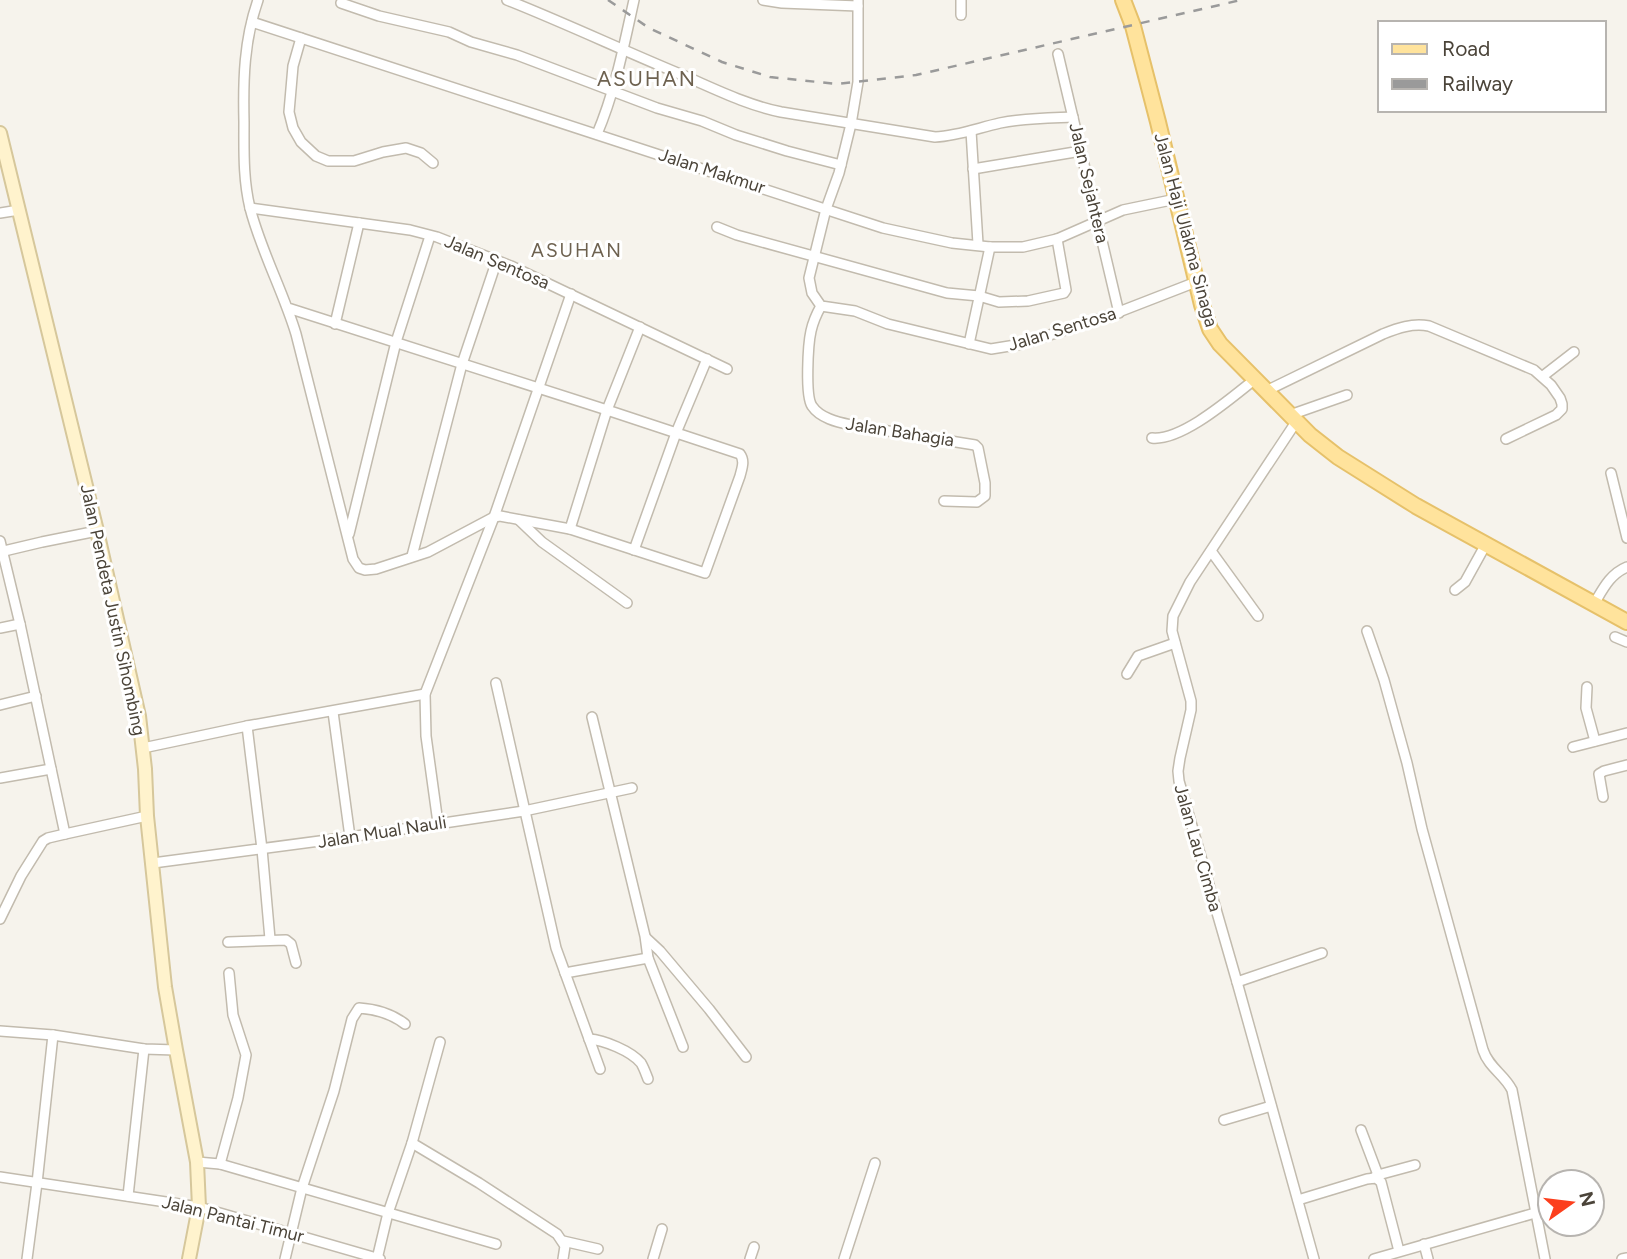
<svg xmlns="http://www.w3.org/2000/svg" width="1627" height="1259" viewBox="0 0 1627 1259" font-family="Figtree,sans-serif">
<rect width="100%" height="100%" fill="#f6f3ec"/>
<g fill="none" stroke-linecap="round" stroke-linejoin="round">
<!-- street casing -->
<g stroke="#c2bbae" stroke-width="12">
<g id="street">
<path d="M258,0C244,40 243,80 244,122C244,151 243,179 250,208C261,251 283,291 296,334L353,559L359,568L365,570L376,569L428,552L494,517L500,516L570,529L705,573L740,476C742,468 745,461 740,454L607,410L288,308"/>
<path d="M507,0C565,23 622,50 680,74C713,88 746,105 781,112L935,137C958,136 978,128 1000,123C1024,118 1049,118 1073,117"/>
<path d="M763,0L782,3L858,6"/>
<path d="M858,0V82L851,124L839,173L826,209L809,278L812,293L821,306L855,311L888,324L991,349L1022,344L1111,315L1196,282"/>
<path d="M341,3L379,16L449,32L471,42L517,55L657,108L702,121L736,135L787,151L841,165"/>
<path d="M961,15V0"/>
<path d="M252,22L883,228L952,243L990,247H1023L1057,239L1123,210L1176,199"/>
<path d="M301,38L293,66L289,112L293,128L301,142L316,156L328,161H354L383,152L406,148L421,153L433,163"/>
<path d="M1058,54L1119,313"/>
<path d="M971,131L978,244"/>
<path d="M597,134C615,92 624,45 634,0"/>
<path d="M973,169L1081,151"/>
<path d="M250,208L410,230L437,237L511,266L727,369"/>
<path d="M0,213L19,210"/>
<path d="M717,227L737,235L947,293L979,296L999,302L1028,301L1064,293L1066,290L1057,239"/>
<path d="M821,306C817,313 813,322 811,331C808,344 805,396 812,406C820,418 837,422 851,425L975,445L978,448L985,483V496L977,502L944,501"/>
<path d="M335,324L359,223"/>
<path d="M969,344L990,247"/>
<path d="M1543,376L1574,352"/>
<path d="M1266,391L1383,334C1398,328 1412,323 1429,326L1534,370L1551,385L1560,398L1562,404V409L1556,415L1506,439"/>
<path d="M1290,415L1347,395"/>
<path d="M1296,422L1190,582L1173,616L1172,631L1191,701V710L1180,758L1178,771L1179,781L1237,982L1314,1259"/>
<path d="M1152,438C1182,441 1231,398 1254,380"/>
<path d="M1611,473L1627,538"/>
<path d="M519,520L542,542L627,603"/>
<path d="M570,529L607,410L640,327"/>
<path d="M349,534L396,342L430,236"/>
<path d="M0,541L20,624L65,834"/>
<path d="M634,550L676,433L707,359"/>
<path d="M1211,551L1258,616"/>
<path d="M0,552L42,542L97,531"/>
<path d="M412,556L462,364L497,260"/>
<path d="M1455,590L1465,582L1486,544"/>
<path d="M1594,604C1603,589 1610,574 1627,567"/>
<path d="M0,628L20,624"/>
<path d="M1367,631L1384,680L1407,763L1422,829L1483,1050C1489,1068 1504,1074 1512,1090L1545,1259"/>
<path d="M1615,637L1627,642"/>
<path d="M1127,674L1138,656L1175,643"/>
<path d="M496,683L556,948L600,1069"/>
<path d="M1587,687L1586,708L1595,741"/>
<path d="M0,705L36,696"/>
<path d="M333,712L350,837"/>
<path d="M592,717L645,936L648,958L683,1047"/>
<path d="M247,726L262,849L270,939"/>
<path d="M1573,747L1627,733"/>
<path d="M143,748L247,726L425,694"/>
<path d="M0,778L51,769"/>
<path d="M1603,797L1599,774L1604,771L1627,765"/>
<path d="M438,823L426,736L425,694L494,517L571,294"/>
<path d="M153,863L350,837L524,811L632,788"/>
<path d="M0,919L21,876L43,841L48,838L65,834L147,816"/>
<path d="M646,938L660,951L709,1009L746,1057"/>
<path d="M228,942L286,940L291,944L296,963"/>
<path d="M565,973L648,958"/>
<path d="M1237,982L1322,953"/>
<path d="M0,1031L53,1035L144,1049L176,1050"/>
<path d="M589,1039C604,1040 631,1051 641,1063C644,1068 646,1074 648,1079"/>
<path d="M1224,1120L1271,1106"/>
<path d="M1361,1130L1378,1175"/>
<path d="M412,1143L479,1183L557,1234L565,1246L563,1259"/>
<path d="M197,1162L220,1164L496,1244"/>
<path d="M220,1164L238,1098L246,1055L233,1015L229,973"/>
<path d="M0,1177L199,1207L380,1259"/>
<path d="M1373,1178L1378,1175L1415,1165"/>
<path d="M128,1196L144,1049"/>
<path d="M1298,1200L1367,1179L1376,1178L1381,1182L1399,1251"/>
<path d="M563,1241L598,1249"/>
<path d="M1424,1244L1428,1259"/>
<path d="M27,1259L37,1183L53,1035"/>
<path d="M285,1259L302,1188L334,1091L352,1019L359,1008C375,1009 392,1014 405,1024"/>
<path d="M377,1259L388,1213L412,1143L440,1042"/>
<path d="M653,1259L662,1229"/>
<path d="M750,1259L754,1247"/>
<path d="M844,1259L875,1163"/>
<path d="M1374,1259L1535,1213"/>
<path d="M1622,1259L1627,1258"/>
</g>
</g>
<!-- secondary casing -->
<g stroke="#d6c79b" stroke-width="16">
<path id="secondary" d="M0,133L97,531L139,716L145,769L147,816L165,987L176,1050L197,1162L199,1207L189,1259"/>
</g>
<!-- primary casing -->
<g stroke="#e6c16a" stroke-width="18">
<path id="primary" d="M1123,0L1133,26L1158,122L1202,305L1210,329L1220,344L1310,435L1338,457L1416,506L1627,622"/>
</g>
<!-- street -->
<use href="#street" stroke="#fff" stroke-width="9"/>
<!-- secondary -->
<use href="#secondary" stroke="#fff3cd" stroke-width="12"/>
<!-- primary -->
<use href="#primary" stroke="#ffe39c" stroke-width="14"/>
<!-- rail -->
<path stroke="#9a9a9a" stroke-width="2.5" stroke-dasharray="9 9" stroke-linecap="butt" d="M608,0L649,28L722,62L770,77L837,84L916,75L1241,0"/>
</g>
<g text-anchor="middle" stroke-width="6" stroke-linejoin="round" paint-order="stroke">
<!-- street labels -->
<g font-size="18" fill="#4b4439" stroke="#fff">
<text transform="translate(712 171) rotate(18)" y="6">Jalan Makmur</text>
<text transform="translate(1089 183) rotate(77)" y="6">Jalan Sejahtera</text>
<text transform="translate(1186 230) rotate(75)" y="6">Jalan Haji Ulakma Sinaga</text>
<text transform="translate(497 262) rotate(23)" y="6">Jalan Sentosa</text>
<text transform="translate(1062 329) rotate(-17)" y="6">Jalan Sentosa</text>
<text transform="translate(900 432) rotate(9)" y="6">Jalan Bahagia</text>
<text transform="translate(113 610) rotate(78)" y="6">Jalan Pendeta Justin Sihombing</text>
<text transform="translate(382 832) rotate(-9)" y="6">Jalan Mual Nauli</text>
<text transform="translate(1198 848) rotate(74)" y="6">Jalan Lau Cimba</text>
<text transform="translate(233 1219) rotate(14)" y="6">Jalan Pantai Timur</text>
</g>
<!-- neighbourhood labels -->
<g font-size="19" letter-spacing="2" fill="#6e6250" stroke="#fff">
<text x="577" y="257">ASUHAN</text>
</g>
<!-- quarter labels -->
<g font-size="21" letter-spacing="2" fill="#6e6250" stroke="#fff">
<text x="647" y="86">ASUHAN</text>
</g>
</g>
<!-- legend -->
<rect x="1378" y="21" width="228" height="91" fill="#ffffff" stroke="#b7b4b0" stroke-width="2"/>
<rect x="1392" y="44" width="35" height="10" fill="#ffe39c" stroke="#b7b4b0" stroke-width="2"/>
<text x="1442" y="56" font-size="21" fill="#4b4439">Road</text>
<rect x="1392" y="79" width="35" height="10" fill="#9a9a9a" stroke="#b7b4b0" stroke-width="2"/>
<text x="1442" y="91" font-size="21" fill="#4b4439">Railway</text>
<!-- north arrow -->
<g transform="translate(1571 1203) rotate(76)"><circle r="33" fill="#ffffff" stroke="#b7b4b0" stroke-width="2"/>
<path d="M0-5L12 26L0 18L-12 26Z" fill="#fc3f1d"/>
<text y="-10" font-size="19" font-weight="bold" text-anchor="middle" fill="#4b4439">N</text>
</g>
</svg>
